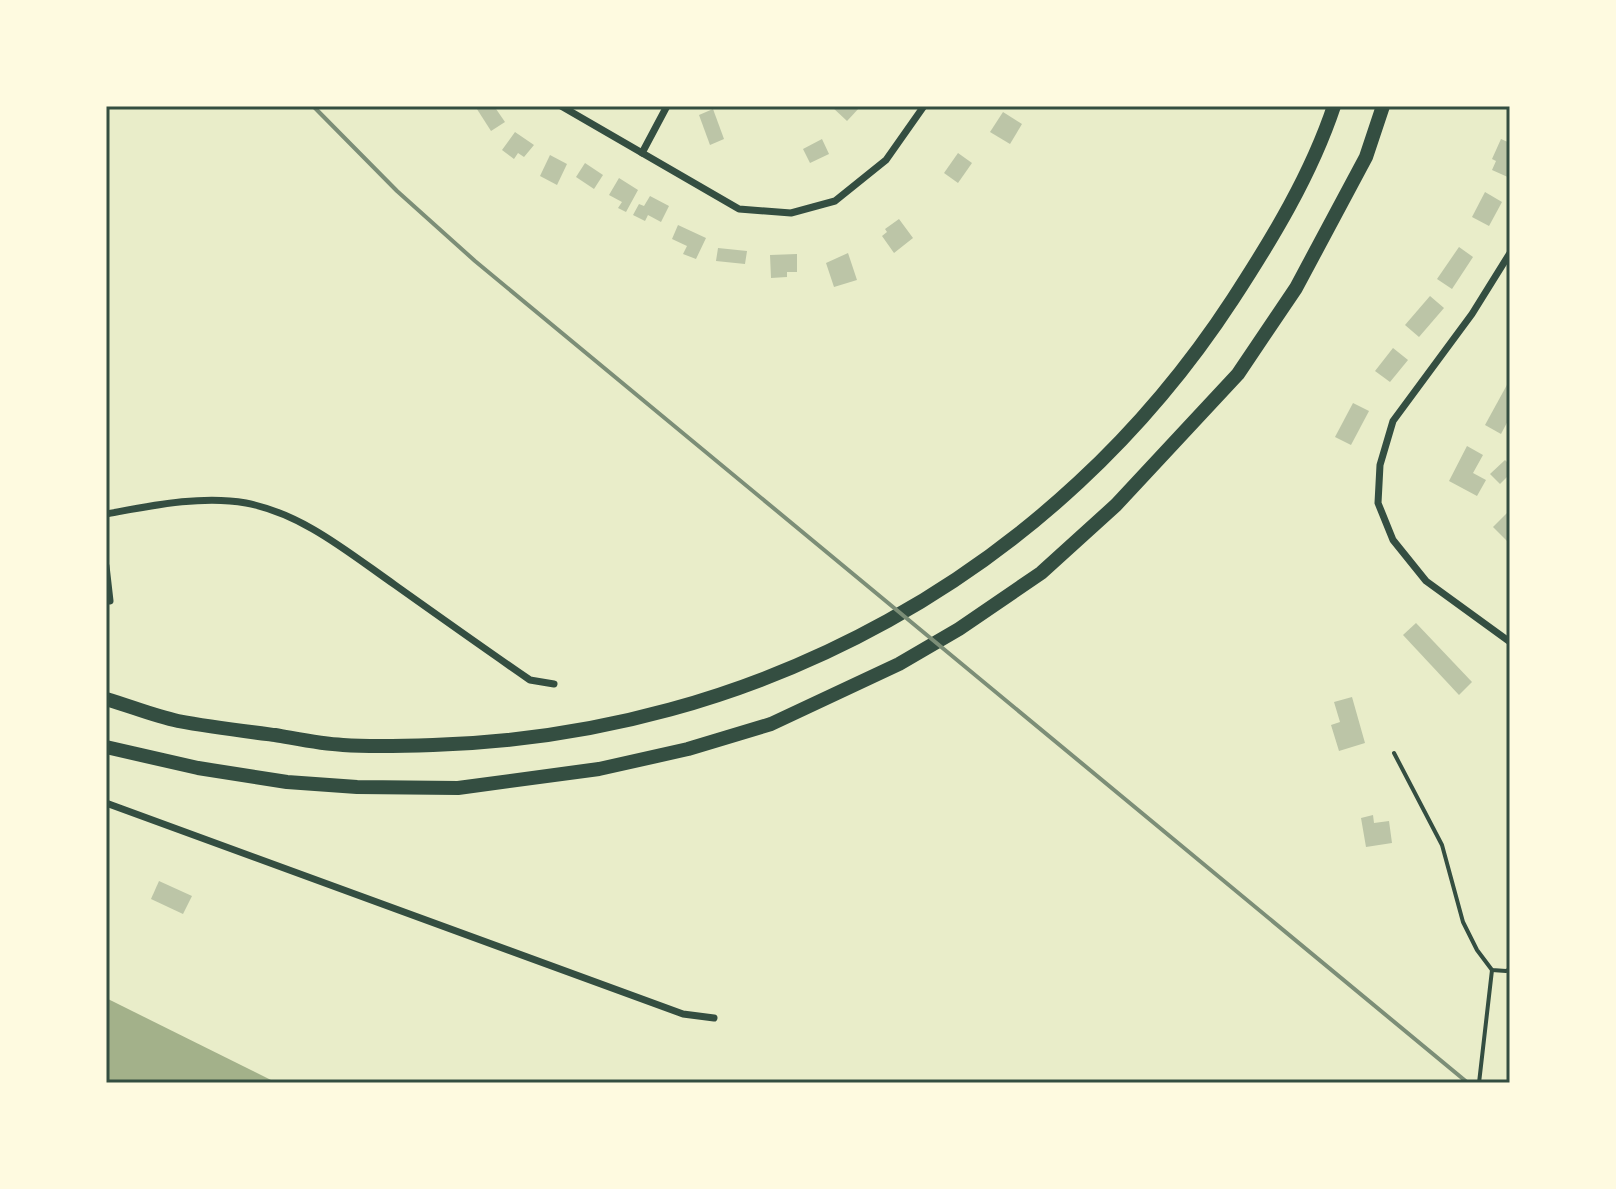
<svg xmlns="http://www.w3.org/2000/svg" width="1616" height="1189" viewBox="0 0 1616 1189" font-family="'Varela Round',sans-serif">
<rect width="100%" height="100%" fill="#e9edc9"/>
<!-- water -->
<path fill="#a3b18a" d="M106,998L277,1083H106Z"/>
<!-- building -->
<g fill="#bcc5a7">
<path d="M475,106H494L505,122L491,131Z"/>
<path d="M831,106H861L847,121Z"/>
<path d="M713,109L724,139L710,145L699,115Z"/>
<path d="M1003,112L1022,124L1010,144L990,132Z"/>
<path d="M515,132L534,145L524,157L518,153L514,159L502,150Z"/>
<path d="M822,139L829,154L810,163L803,149Z"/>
<path d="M1501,139L1510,143V178L1492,170L1496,161L1492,159Z"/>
<path d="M958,153L972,163L958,183L944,173Z"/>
<path d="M550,155L567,164L557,185L540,176Z"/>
<path d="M585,163L603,175L594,189L576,177Z"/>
<path d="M619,178L638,190L626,212L618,208L622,202L609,195Z"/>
<path d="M1485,192L1502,202L1489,226L1472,217Z"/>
<path d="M650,196L669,206L661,222L648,215L645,221L633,215L639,204L644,206Z"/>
<path d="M899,219L913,238L894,253L882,236L887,232L885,229Z"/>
<path d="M678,225L706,238L696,259L683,254L687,246L672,239Z"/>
<path d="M1459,247L1473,257L1452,289L1437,279Z"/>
<path d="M718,248L747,251L745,264L716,261Z"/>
<path d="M848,253L857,280L834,287L826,263Z"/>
<path d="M797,254V272H787V277L771,278L770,255Z"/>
<path d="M1430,296L1444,308L1419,337L1405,325Z"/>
<path d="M1393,348L1408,360L1390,382L1375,371Z"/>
<path d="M1508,383L1510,385V417L1501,434L1485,425Z"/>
<path d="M1353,403L1369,411L1351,445L1335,437Z"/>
<path d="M1467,446L1483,455L1473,473L1486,480L1477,496L1449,481Z"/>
<path d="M1505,460L1510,465V474L1500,484L1490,474Z"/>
<path d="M1507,513L1510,516V544L1493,527Z"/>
<path d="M1416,623L1472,682L1459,695L1403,635Z"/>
<path d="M1352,697L1365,743L1339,751L1331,725L1340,722L1334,702Z"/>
<path d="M1373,815L1374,823L1389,821L1392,843L1366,847L1361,818Z"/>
<path d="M159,881L192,896L183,914L151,899Z"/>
</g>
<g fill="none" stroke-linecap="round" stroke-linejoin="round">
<!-- service -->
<g stroke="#344e41" stroke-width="4">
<path d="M1394,753L1442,845L1463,922L1477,950L1492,970L1506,971L1510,969"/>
<path d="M1479,1083L1492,970"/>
</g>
<!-- minor -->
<g stroke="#344e41" stroke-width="7">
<path d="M561,106L739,209L791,213L835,201L886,160L924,106"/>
<path d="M642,153L667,106"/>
<path d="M1510,253L1472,314L1393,421L1380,465L1378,503L1393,540L1426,581L1510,642"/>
<path d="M106,514C150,506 201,495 246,503C303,514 349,553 395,585C440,617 485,649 530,680L554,684"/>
<path d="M106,566L110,601"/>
<path d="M106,803L683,1014L714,1018"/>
</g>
<!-- motorway -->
<g stroke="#344e41" stroke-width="14">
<path d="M106,699C130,706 154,716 178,721C210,727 243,731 275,735C298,739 320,744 343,745C373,747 403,746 433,745C758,735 1055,572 1233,299C1272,239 1311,175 1334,106"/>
<path d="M106,747L198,768L287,782L357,787L458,788L599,769L688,749L771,724L899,664L959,629L1041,573L1116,505L1238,374L1296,288L1366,157L1383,106"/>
</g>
<!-- rail -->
<path stroke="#7c8e77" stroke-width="4" d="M313,106L397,191L475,261L1468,1083"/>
</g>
<!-- border -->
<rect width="1616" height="1189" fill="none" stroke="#fefae0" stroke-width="216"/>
<rect x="108" y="108" width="1400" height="973" fill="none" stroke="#344e41" stroke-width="3"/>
</svg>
